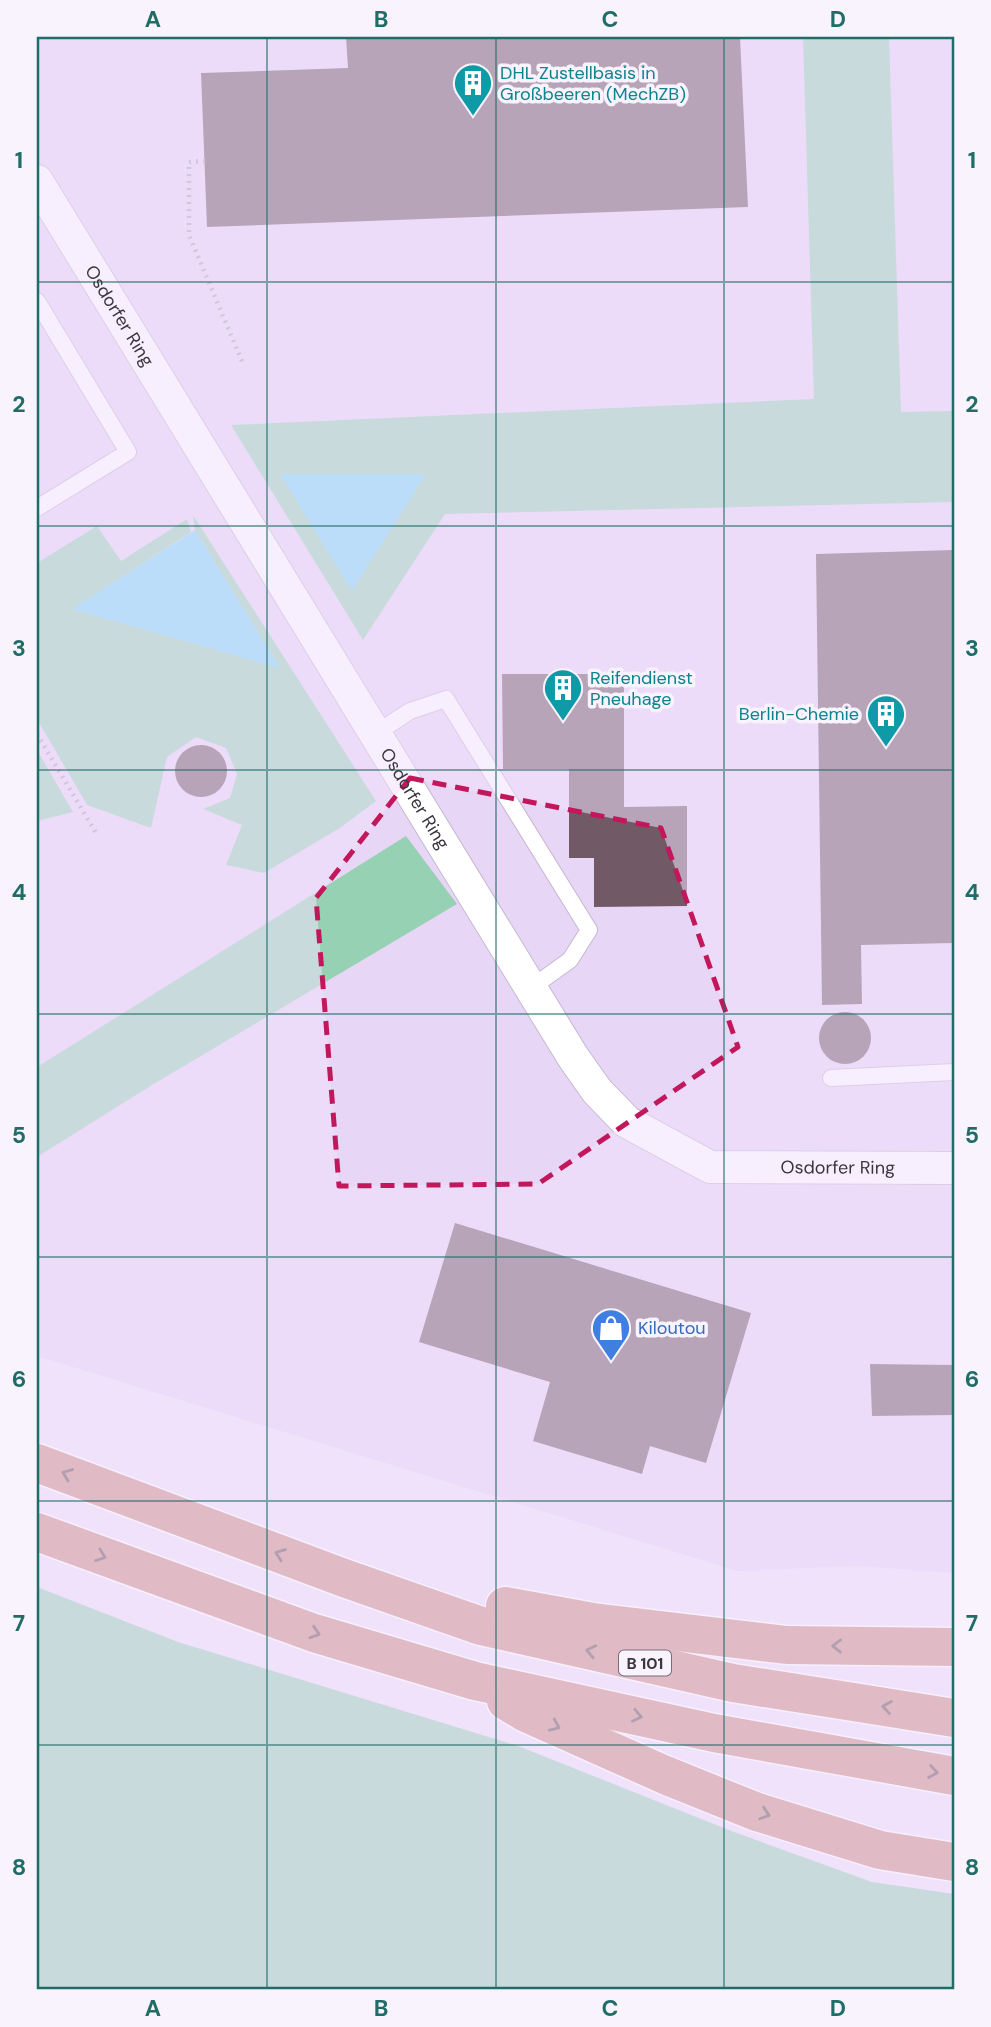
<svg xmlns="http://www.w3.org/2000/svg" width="991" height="2027" viewBox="0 0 991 2027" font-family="'DM Sans',sans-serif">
<rect width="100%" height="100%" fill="#f0e2fb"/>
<!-- built -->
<path fill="#e8d6f6" d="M37,37H954V1573L857,1566L737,1571L37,1356Z"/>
<!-- green -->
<g fill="#97d1b3">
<path d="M803,37H889L901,412L954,411V502L445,514L363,640L231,425L814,399Z"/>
<path d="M193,515L376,801L340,828L264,873L226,865L242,825L203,809L230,798L237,774L226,748L196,737L167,757L151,828L87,805L37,719V563L97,526L121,561L187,519L191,532L73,609L279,667L195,530Z"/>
<path d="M37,750L73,812L37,821Z"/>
<path d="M406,836L457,904L152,1085L37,1157V1067Z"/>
<path d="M37,1587L178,1642L518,1746L734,1832L872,1882L954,1894V1990H37Z"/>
</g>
<!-- water -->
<g fill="#7ad8f7">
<path d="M280,474H426L352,591Z"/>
<path d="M195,530L280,668L72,609Z"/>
</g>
<!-- building -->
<g fill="#715966">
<path d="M346,37H740L748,207L207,227L201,73L348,68Z"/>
<path d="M954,550V943L861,945L862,1004L822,1005L816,554Z"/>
<path d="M502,674H624V807L687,806V906L594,907V858H569V769H503Z"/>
<circle cx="201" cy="771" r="26"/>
<circle cx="845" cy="1038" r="26"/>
<path d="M455,1223L751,1313L706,1463L650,1446L642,1474L533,1441L550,1382L419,1342Z"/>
<path d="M870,1364L954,1365V1415L872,1416Z"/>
</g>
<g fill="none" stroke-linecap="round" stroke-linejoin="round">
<!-- service casing -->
<g stroke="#c5b7cf" stroke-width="18">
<g id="service">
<path d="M37,301L128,452L37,508"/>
<path d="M375,734L410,711L446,699L589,930L570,960L531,988"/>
<path d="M831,1078L954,1072"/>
</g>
</g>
<!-- minor casing -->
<g stroke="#c5b7cf" stroke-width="34">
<g id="minor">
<path id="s1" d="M37,181L573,1057L597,1091L627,1122L710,1167L954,1168"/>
</g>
</g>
<!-- trunk casing -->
<g stroke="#fff" stroke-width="41">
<g id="trunk">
<path d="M37,1463L344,1578L481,1626L733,1683L954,1718"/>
<path d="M37,1532L314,1633L475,1681L714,1733L954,1776"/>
<path d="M505,1606L593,1622L787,1645L954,1647"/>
<path d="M506,1701L526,1713L665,1775L757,1812L880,1850L954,1862"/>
</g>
</g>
<!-- path -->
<g stroke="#aea4b7" stroke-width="4.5" stroke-dasharray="2 5" stroke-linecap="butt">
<path d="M205,161L189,162V235L244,366"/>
<path d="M37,734L96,833"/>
</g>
<!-- service -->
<use href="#service" stroke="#fff" stroke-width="16"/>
<!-- minor -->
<use href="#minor" stroke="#fff" stroke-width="32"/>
<!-- trunk -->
<use href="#trunk" stroke="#cc8c84" stroke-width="38"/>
</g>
<!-- one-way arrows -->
<defs><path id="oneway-chevron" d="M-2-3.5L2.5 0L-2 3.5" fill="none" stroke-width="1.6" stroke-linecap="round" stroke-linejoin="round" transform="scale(1.75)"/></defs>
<g stroke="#664f53">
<use href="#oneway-chevron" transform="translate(67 1474) rotate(-159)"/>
<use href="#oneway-chevron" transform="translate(280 1554) rotate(-159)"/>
<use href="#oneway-chevron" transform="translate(101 1556) rotate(20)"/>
<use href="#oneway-chevron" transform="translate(315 1633) rotate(18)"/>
<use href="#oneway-chevron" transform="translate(837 1646) rotate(-179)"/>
<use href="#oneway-chevron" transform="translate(591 1651) rotate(-167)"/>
<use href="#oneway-chevron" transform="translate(887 1707) rotate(-171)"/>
<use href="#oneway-chevron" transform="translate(637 1716) rotate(12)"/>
<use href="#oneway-chevron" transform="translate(555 1726) rotate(24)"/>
<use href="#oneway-chevron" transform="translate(933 1772) rotate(10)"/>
<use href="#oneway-chevron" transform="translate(765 1814) rotate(18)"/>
</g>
<!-- marked area -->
<path d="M0 0H991V2027H0ZM410,778L661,828L738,1047L538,1184L339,1186L316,898Z" fill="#f0e2fb" fill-opacity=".55" fill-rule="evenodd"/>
<path fill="none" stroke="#c2185b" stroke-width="5" stroke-dasharray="14 9" stroke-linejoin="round" d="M410,778L661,828L738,1047L538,1184L339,1186L316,898Z"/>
<!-- grid -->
<path fill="none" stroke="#206c67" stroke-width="2" stroke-opacity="0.55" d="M267,37V1990M496,37V1990M724,37V1990M37,282H954M37,526H954M37,770H954M37,1014H954M37,1257H954M37,1501H954M37,1745H954"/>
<!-- icons -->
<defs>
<g id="building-pin" transform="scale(2.0125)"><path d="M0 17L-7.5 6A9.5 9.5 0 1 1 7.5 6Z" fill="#0f9aa8" stroke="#f8f3fd"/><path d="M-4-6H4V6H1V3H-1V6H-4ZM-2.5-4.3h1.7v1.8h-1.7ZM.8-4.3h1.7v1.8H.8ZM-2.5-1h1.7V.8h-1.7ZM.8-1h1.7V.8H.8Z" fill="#fff"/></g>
<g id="shop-pin" transform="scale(2.0125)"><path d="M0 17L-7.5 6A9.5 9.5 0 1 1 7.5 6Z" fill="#3f7fe0" stroke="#f8f3fd"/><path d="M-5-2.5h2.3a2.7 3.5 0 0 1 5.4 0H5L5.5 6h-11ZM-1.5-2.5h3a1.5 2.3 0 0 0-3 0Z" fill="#fff"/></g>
</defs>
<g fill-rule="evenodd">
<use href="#building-pin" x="473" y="83"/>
<use href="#building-pin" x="563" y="688"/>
<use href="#building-pin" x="886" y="714"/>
<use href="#shop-pin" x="611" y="1328"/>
</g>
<g text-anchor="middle" stroke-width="7" stroke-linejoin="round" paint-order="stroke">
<!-- shield labels -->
<rect fill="#f8f3fd" stroke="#736e77" stroke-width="2" x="619" y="1650.5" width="52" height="25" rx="5"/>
<g font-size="16" font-weight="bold" fill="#3a353e">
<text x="645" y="1669">B 101</text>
</g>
<!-- culture labels -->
<g font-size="18" fill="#0d838f" stroke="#f8f3fd" text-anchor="start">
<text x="500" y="79">DHL Zustellbasis in<tspan x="500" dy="21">Großbeeren (MechZB)</tspan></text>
<text x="590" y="684">Reifendienst<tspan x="590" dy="21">Pneuhage</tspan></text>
<text x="859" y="720" text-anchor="end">Berlin-Chemie</text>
</g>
<!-- street labels -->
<g font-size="18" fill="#3a353e" stroke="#f8f3fd">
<text dy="6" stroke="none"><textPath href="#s1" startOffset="158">Osdorfer Ring</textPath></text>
<text dy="6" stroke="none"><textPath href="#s1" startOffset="724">Osdorfer Ring</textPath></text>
<text dy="6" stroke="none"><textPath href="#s1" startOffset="1334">Osdorfer Ring</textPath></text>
</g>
<!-- shop labels -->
<g font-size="18" fill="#366cbe" stroke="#f8f3fd" text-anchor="start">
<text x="638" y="1334">Kiloutou</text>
</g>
</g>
<!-- border -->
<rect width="991" height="2027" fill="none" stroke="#f8f3fd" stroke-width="77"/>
<rect x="38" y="38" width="915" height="1950" fill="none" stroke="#206c67" stroke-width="2.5"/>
<g font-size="23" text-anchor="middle" font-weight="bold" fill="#206c67">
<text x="153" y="27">A</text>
<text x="381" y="27">B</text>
<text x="610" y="27">C</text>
<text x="838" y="27">D</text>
<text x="19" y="168">1</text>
<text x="972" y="168">1</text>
<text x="19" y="412">2</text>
<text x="972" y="412">2</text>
<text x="19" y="656">3</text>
<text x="972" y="656">3</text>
<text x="19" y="900">4</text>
<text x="972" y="900">4</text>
<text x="19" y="1143">5</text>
<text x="972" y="1143">5</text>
<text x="19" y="1387">6</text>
<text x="972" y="1387">6</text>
<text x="19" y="1631">7</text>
<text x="972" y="1631">7</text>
<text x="19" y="1875">8</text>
<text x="972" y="1875">8</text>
<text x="153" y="2016">A</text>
<text x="381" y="2016">B</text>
<text x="610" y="2016">C</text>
<text x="838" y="2016">D</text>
</g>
</svg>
